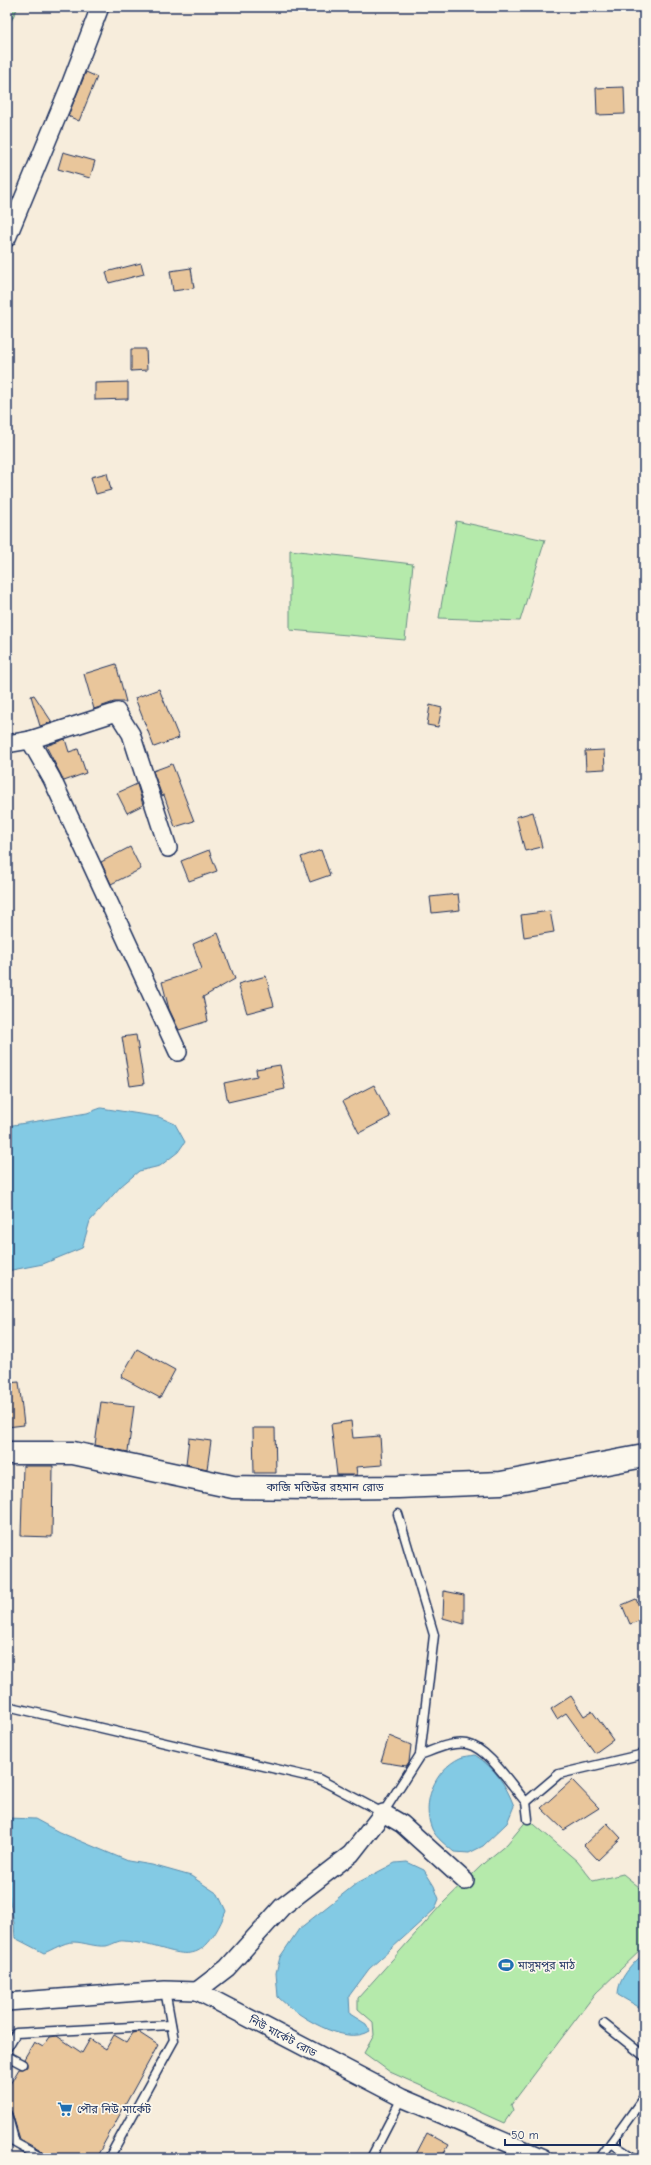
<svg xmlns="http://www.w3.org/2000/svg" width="651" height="2165" viewBox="0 0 651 2165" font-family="'Comic Neue','Noto Sans Bengali',sans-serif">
<rect width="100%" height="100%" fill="#f7eddc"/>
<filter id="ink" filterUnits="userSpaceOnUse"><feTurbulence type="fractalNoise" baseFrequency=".025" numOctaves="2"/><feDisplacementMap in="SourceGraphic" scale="8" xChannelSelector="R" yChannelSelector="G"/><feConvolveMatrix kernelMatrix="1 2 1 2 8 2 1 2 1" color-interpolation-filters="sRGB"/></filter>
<g filter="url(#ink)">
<!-- green -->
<g fill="#b5eaab" stroke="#688c84">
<path d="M7,7H18L7,29Z"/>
<path d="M456,521L545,540L520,621L439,618Z"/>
<path d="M290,550L413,564L405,640L290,630Z"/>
<path d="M528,1819L577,1861L593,1881L623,1874L644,1891V1947L595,1994L511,2105L513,2110L504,2123L390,2072L364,2053L374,2035L373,2022L358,2009V1998L442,1904L484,1863L507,1844Z"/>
</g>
<!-- water -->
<g fill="#83cae4" stroke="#598cae">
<path d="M101,1108L159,1117L175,1124L185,1142L178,1152L160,1166L139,1171L121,1186L90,1221L82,1248L43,1264L7,1271V1126L87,1113Z"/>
<path d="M475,1755C495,1768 506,1785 514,1806L507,1823L483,1846L469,1853L454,1852C447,1846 436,1838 432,1829C421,1804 434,1770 460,1758C464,1756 471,1756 475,1755Z"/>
<path d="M7,1818L35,1819L59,1832L128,1861L152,1865L191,1876L218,1894L226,1911C198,1980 177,1945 124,1941C118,1940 112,1945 106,1946C94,1947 84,1942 73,1942C64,1942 52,1950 44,1953L15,1938L14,1923L7,1887Z"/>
<path d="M407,1862L424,1870L434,1886L439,1899L435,1909L369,1969L349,1996L350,2014L366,2024L370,2031C345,2047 296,2015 278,1997L276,1973L280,1957L299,1929L357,1883L395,1863Z"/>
<path d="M644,1953V2010L618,1995C618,1978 632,1965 644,1953Z"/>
</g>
<!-- building -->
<g fill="#e9c69b" stroke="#1b2f5e">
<path d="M86,72L97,77L79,121L68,116Z"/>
<path d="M624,87L625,114L597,115L596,88Z"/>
<path d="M63,152L95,161L90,178L58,169Z"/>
<path d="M141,263L144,274L109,283L106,272Z"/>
<path d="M191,268L194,288L173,291L170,271Z"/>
<path d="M131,349H146L147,370L131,371Z"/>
<path d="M128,382V399L95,400V383Z"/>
<path d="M107,473L111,490L96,494L91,477Z"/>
<path d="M116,664L126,702H114L94,709L84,674Z"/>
<path d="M159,689L179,738L154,747L135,698Z"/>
<path d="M34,695L52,722L40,726L31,696Z"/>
<path d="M430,705L442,708L438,727L427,725Z"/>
<path d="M65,739L69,752L78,749L86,773L64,781L46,746Z"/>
<path d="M604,750L605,769L586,770L585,751Z"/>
<path d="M172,764L194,821L175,827L164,795L162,796L153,771Z"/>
<path d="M137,784L143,805L127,813L117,793Z"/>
<path d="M533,812L542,847L525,851L516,817Z"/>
<path d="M130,847L141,869L111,884L101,862Z"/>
<path d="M209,850L217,871L189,881L181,861Z"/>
<path d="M321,850L330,875L310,882L301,857Z"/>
<path d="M458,894L460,910L432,913L430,897Z"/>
<path d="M550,911L554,932L524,937L521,915Z"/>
<path d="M218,933L235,979L203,997L208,1021L179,1030L169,1009L162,982L202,969L193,944Z"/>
<path d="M266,976L274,1006L247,1013L238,984Z"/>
<path d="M136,1035L144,1084L130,1086L122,1037Z"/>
<path d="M280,1065L285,1089L228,1102L224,1083L257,1076L256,1069Z"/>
<path d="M374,1085L390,1117L359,1133L343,1101Z"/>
<path d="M137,1349L175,1370L160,1398L121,1377Z"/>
<path d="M19,1382L24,1425L7,1427V1383Z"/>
<path d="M101,1402L134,1406L128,1452L95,1445Z"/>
<path d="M351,1421L353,1438L380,1436L382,1465L356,1467L357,1475H337L331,1424Z"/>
<path d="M253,1428H275L276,1473H254Z"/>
<path d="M189,1438L211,1441L207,1469L186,1464Z"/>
<path d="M23,1466H53L52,1537L21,1536Z"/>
<path d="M444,1591L464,1595V1624L443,1618Z"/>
<path d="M636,1599L644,1619L630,1624L622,1605Z"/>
<path d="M571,1696L584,1716L592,1711L613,1740L595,1753L566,1713L557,1719L551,1709Z"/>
<path d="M389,1736L411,1745L409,1762L406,1766L381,1762Z"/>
<path d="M572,1780L599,1808L564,1830L541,1808Z"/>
<path d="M607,1823L621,1838L598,1860L584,1845Z"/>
<path d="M138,2032L158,2045L96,2158H53L20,2139L12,2113L7,2109V2089L19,2069H23L27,2067V2063L24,2059L34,2042L43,2047L50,2037L57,2036L82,2053L90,2039L106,2049L114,2035L126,2042L132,2033Z"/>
<path d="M427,2133L449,2145L441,2158H414Z"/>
</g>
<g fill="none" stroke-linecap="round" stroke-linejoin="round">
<!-- lane casing -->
<g stroke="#1b2f5e" stroke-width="11">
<g id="lane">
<path d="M7,1706L319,1779L383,1813L420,1755L434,1635L398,1514"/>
<path d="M420,1755C434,1750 452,1741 467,1744C488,1748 511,1785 526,1802L559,1774L644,1754"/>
<path d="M526,1802L528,1819"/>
<path d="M604,2024L644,2056"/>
<path d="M7,2048L16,2033L171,2025"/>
<path d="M7,2056L22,2064"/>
<path d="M7,2114L15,2143L42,2158"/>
<path d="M611,2143L634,2158"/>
<path d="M109,2158L174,2040L165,1990"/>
<path d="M371,2158L402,2098"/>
<path d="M600,2158L644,2097"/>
</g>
</g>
<!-- street casing -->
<g stroke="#1b2f5e" stroke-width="20">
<g id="street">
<path d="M7,238L69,88L100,7"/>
<path d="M30,740L117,712L131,734L168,848"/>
<path d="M7,744L30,740L52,779L178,1052"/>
<path d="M197,1991L227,1968L282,1907L351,1854L383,1813L402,1824L465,1881"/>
<path d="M7,2002L165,1990L197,1991L402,2098L543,2158"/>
</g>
</g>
<!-- secondary casing -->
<g stroke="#1b2f5e" stroke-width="25">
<path id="secondary" d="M7,1453H73L233,1487L307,1488L398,1487L501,1483L644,1456"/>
</g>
<!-- lane -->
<use href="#lane" stroke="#fbf7ec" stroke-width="8"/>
<!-- street -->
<use href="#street" stroke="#fbf7ec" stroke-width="17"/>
<!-- secondary -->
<use href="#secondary" stroke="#fbf7ec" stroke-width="22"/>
</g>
</g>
<!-- icons -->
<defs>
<g id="stadium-bare" transform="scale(1.2)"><path d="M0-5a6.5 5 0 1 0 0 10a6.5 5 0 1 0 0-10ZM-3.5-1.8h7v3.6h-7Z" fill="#1f6fb2" stroke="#fbf7ec" stroke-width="2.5" paint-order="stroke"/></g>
<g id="supermarket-bare" transform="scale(1.2)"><path d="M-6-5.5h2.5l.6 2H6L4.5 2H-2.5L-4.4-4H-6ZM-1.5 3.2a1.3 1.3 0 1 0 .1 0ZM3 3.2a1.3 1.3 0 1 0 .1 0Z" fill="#1f6fb2" stroke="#fbf7ec" stroke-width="2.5" paint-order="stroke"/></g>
</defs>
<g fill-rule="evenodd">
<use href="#stadium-bare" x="506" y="1965"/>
<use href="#supermarket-bare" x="65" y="2109"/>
</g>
<g text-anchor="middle" stroke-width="3.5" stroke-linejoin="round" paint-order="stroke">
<!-- street labels -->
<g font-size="11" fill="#1b2f5e" stroke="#fbf7ec">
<text x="325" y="1491">কাজি মতিউর রহমান রোড</text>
<text transform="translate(283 2036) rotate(28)" y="4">নিউ মার্কেট রোড</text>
</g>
<!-- poi labels -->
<g font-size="11" fill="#1b2f5e" stroke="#fbf7ec" text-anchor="start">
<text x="518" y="1969">মাসুমপুর মাঠ</text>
<text x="77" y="2113">পৌর নিউ মার্কেট</text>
</g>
</g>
<!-- margin -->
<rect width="651" height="2165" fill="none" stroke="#fbf7ec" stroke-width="24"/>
<rect x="12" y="12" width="627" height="2141" fill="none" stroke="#1b2f5e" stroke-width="1.5" filter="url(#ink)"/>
<!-- scale -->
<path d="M505 2139v6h115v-6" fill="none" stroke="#1b2f5e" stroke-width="2"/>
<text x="511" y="2139" font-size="12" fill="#1b2f5e" stroke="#fbf7ec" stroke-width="3" paint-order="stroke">50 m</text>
</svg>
